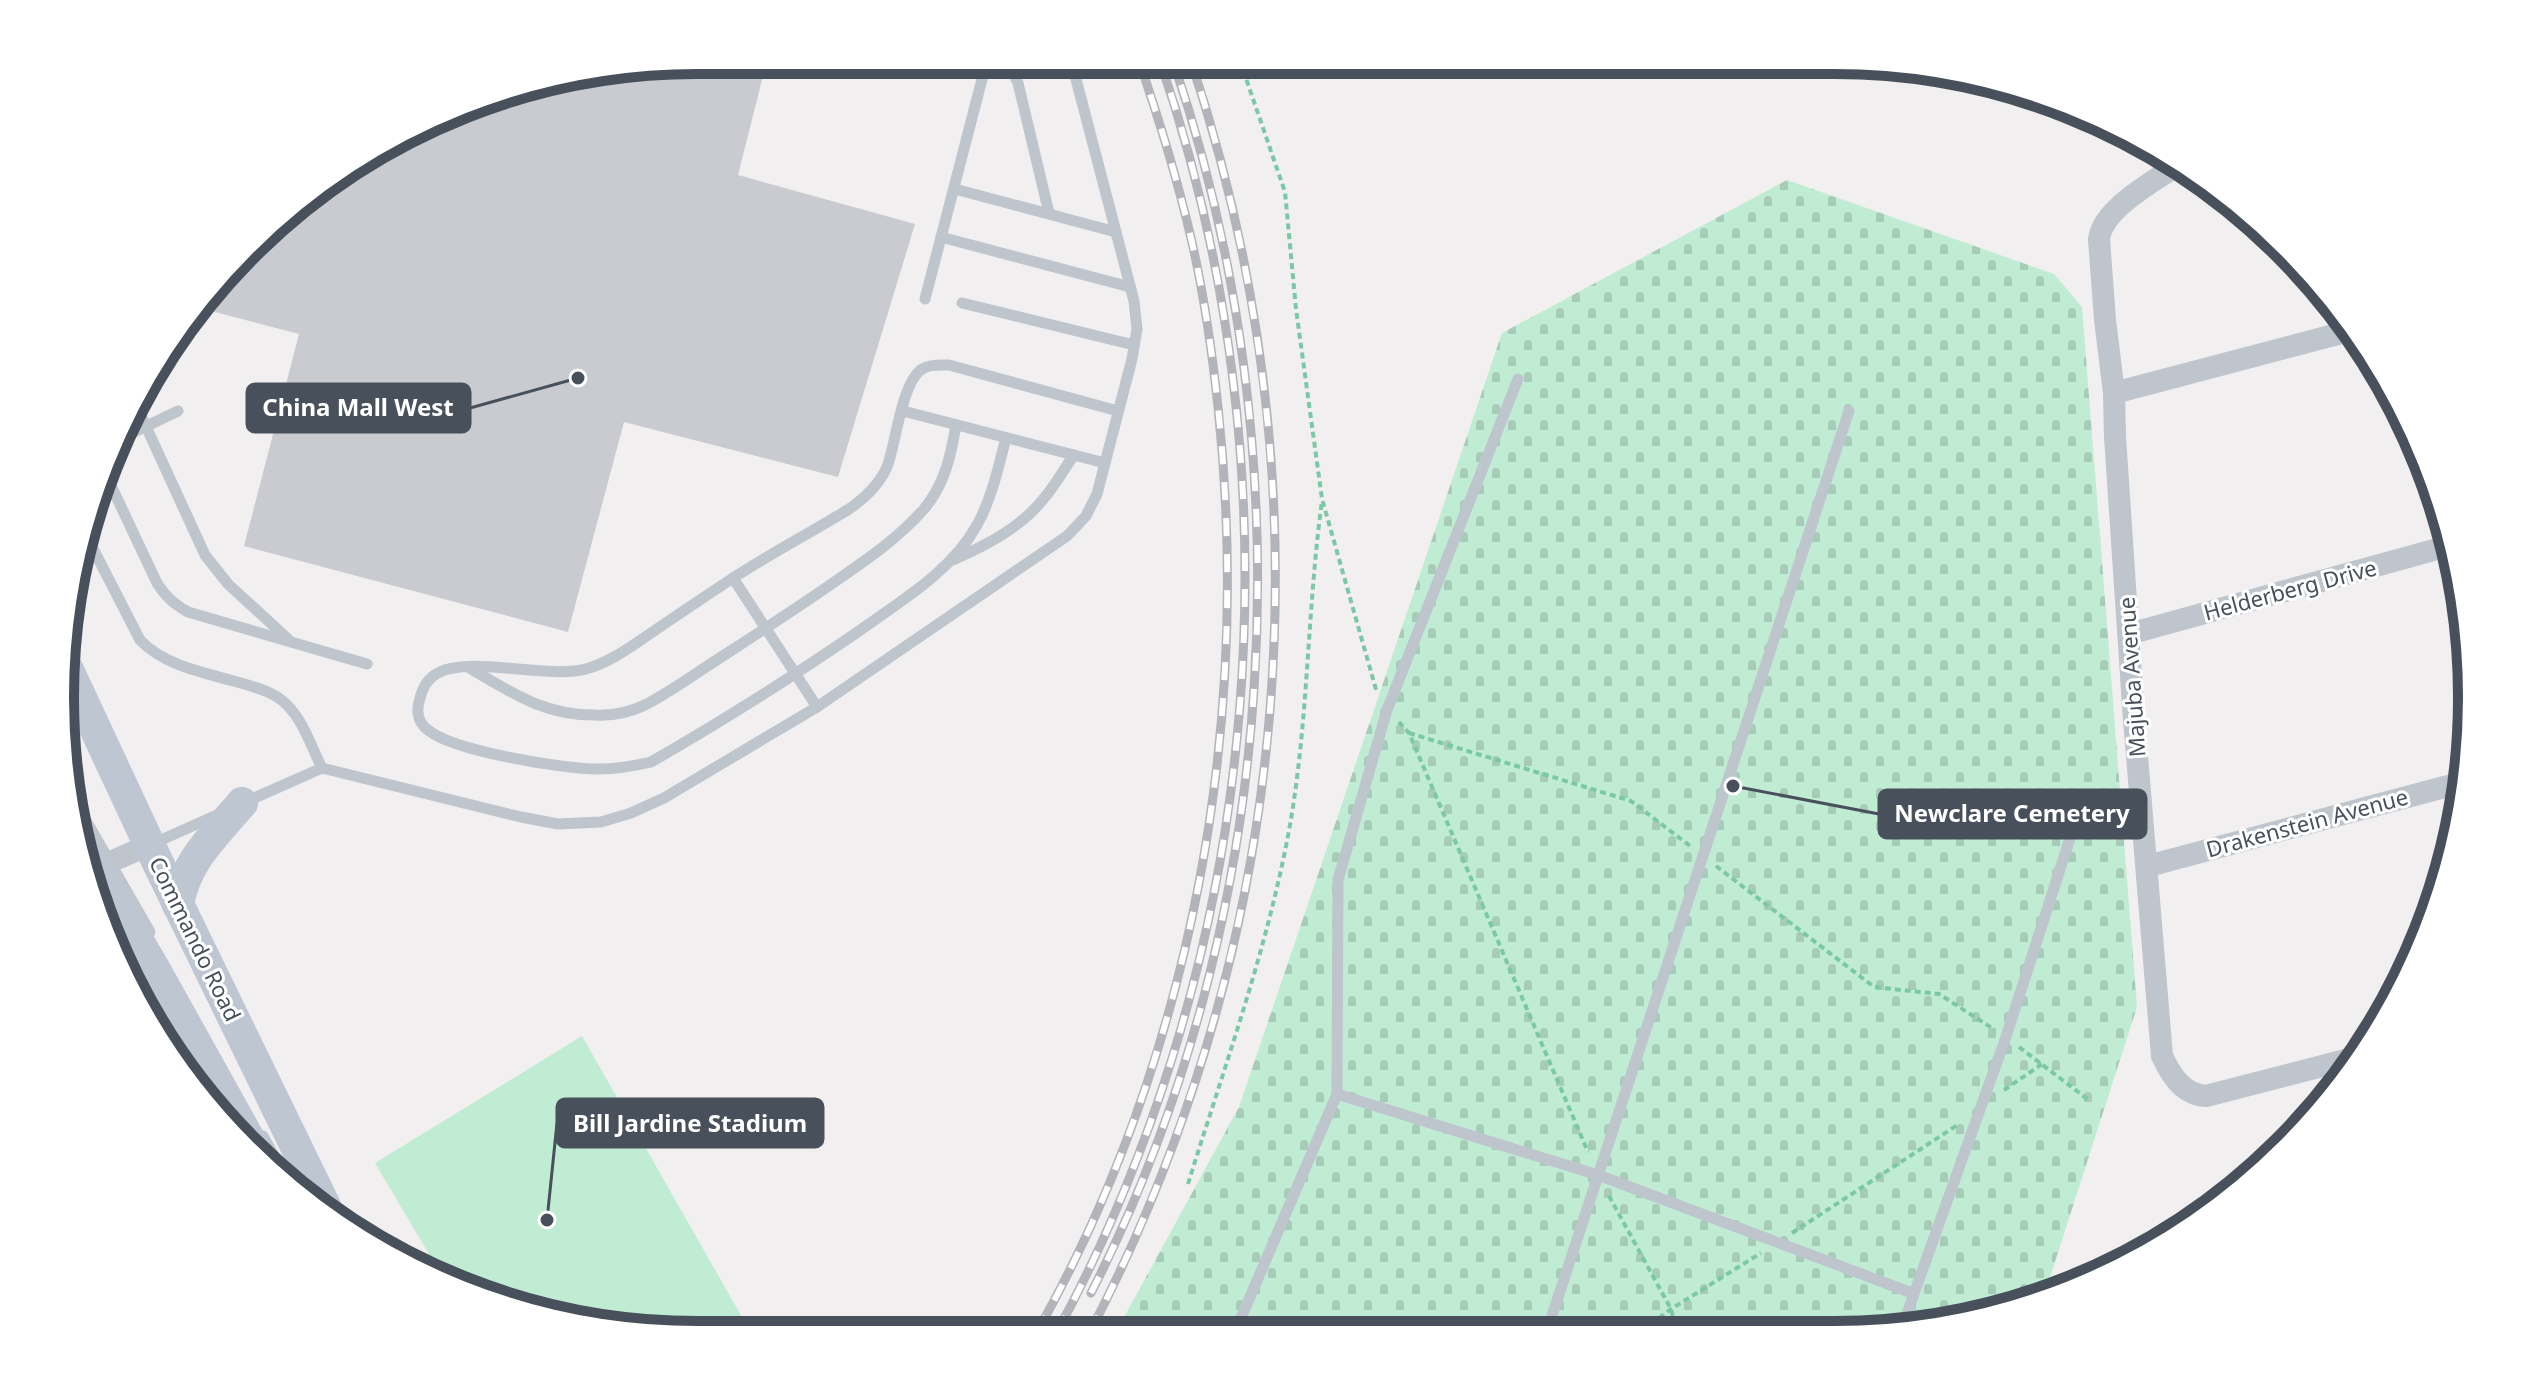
<svg xmlns="http://www.w3.org/2000/svg" width="2532" height="1395" viewBox="0 0 2532 1395" font-family="'Noto Sans',sans-serif">
<defs>
<pattern id="cemetery-stones" width="16" height="16" patternUnits="userSpaceOnUse" patternTransform="scale(2)"><rect width="16" height="16" fill="#c0ecd4"/><path d="M2 7V4a2 2 0 0 1 4 0v3zM10 15v-3a2 2 0 0 1 4 0v3z" fill="#a6ccb8"/></pattern>
</defs>
<rect width="100%" height="100%" fill="#f1efef"/>
<!-- cemetery -->
<path fill="url(#cemetery-stones)" d="M1787,180L2054,274L2082,307L2137,1007L2043,1299L1917,1330L1116,1332L1239,1107L1502,333Z"/>
<!-- garden -->
<path fill="#c0ecd4" d="M582,1036L751,1333L656,1334L532,1313L442,1276L375,1163Z"/>
<!-- building -->
<path fill="#c9cbd1" d="M698,60H767L738,175L915,224L838,477L624,422L568,632L244,546L299,334L200,308L309,192L492,94Z"/>
<g fill="none" stroke-linecap="round" stroke-linejoin="round">
<!-- path -->
<g stroke="#7bc8a6" stroke-width="4" stroke-dasharray="6 4" stroke-linecap="butt">
<path d="M1240,61L1285,192L1296,309L1322,499L1377,693"/>
<path d="M1399,722L1409,733L1588,1152"/>
<path d="M1409,733L1631,801L1690,846"/>
<path d="M1716,866L1874,987L1939,994L1995,1030"/>
<path d="M2019,1047L2090,1101"/>
<path d="M2004,1090L2042,1064"/>
<path d="M1188,1184C1222,1074 1262,964 1285,851C1309,736 1306,617 1322,501"/>
<path d="M1609,1196L1671,1309L1676,1330"/>
<path d="M1792,1233L1959,1124"/>
<path d="M1643,1330L1671,1309L1761,1253"/>
</g>
<!-- service -->
<g stroke="#bec5cd" stroke-width="11">
<path d="M1000,60L1012,71L1018,83L1049,213"/>
<path d="M955,189L1116,232"/>
<path d="M941,237L1130,287"/>
<path d="M925,299L987,60"/>
<path d="M962,303L1134,345"/>
<path d="M138,409L205,555L228,584L288,639"/>
<path d="M903,411L1105,463"/>
<path d="M126,436L178,411"/>
<path d="M1006,438C998,468 992,498 977,525C952,571 901,601 859,631C792,677 723,721 651,762C634,766 616,769 598,769C563,769 453,751 428,730C417,722 416,710 420,698C422,690 426,682 432,677C459,652 545,680 586,669C611,662 633,645 654,631C679,614 704,597 730,580C768,555 810,533 849,509C865,498 879,485 887,467C896,444 902,378 924,368C931,364 941,365 949,365L1118,411"/>
<path d="M107,477L157,583C166,597 174,604 188,612L367,664"/>
<path d="M83,529L140,640C166,667 207,673 241,683C257,688 274,692 286,704C303,720 311,746 322,768"/>
<path d="M953,560C987,545 1022,527 1045,497C1056,484 1064,469 1074,455"/>
<path d="M733,578L817,707"/>
<path d="M471,669C512,693 544,715 594,715C611,716 631,712 647,704C675,689 702,669 729,652C763,630 797,608 830,585C863,562 898,539 924,509C945,484 951,455 956,425"/>
<path d="M76,803L150,932"/>
<path d="M243,803L322,768L521,817L558,824L601,822L631,813L664,798L817,707L1067,536L1086,516L1097,494L1132,359L1137,329L1134,301L1071,60"/>
<path d="M152,844L217,815"/>
<path d="M1337,1094L1598,1175L1912,1293"/>
<path d="M263,1136L282,1170"/>
<path d="M1901,1330L2006,1037L2081,804"/>
<path d="M1547,1331L1849,411"/>
<path d="M1238,1332L1241,1318L1337,1094L1338,880L1387,710L1518,379"/>
</g>
<!-- minor -->
<g stroke="#bec5cd" stroke-width="22">
<path d="M2179,164C2155,181 2103,208 2099,239L2105,320L2114,393L2115,437L2134,720L2162,1056C2171,1075 2182,1094 2206,1096L2357,1057"/>
<path d="M2114,393L2353,330"/>
<path d="M2129,634L2452,545"/>
<path d="M2148,866L2467,781"/>
<path d="M92,870L149,845"/>
</g>
<!-- secondary -->
<g stroke="#bec6d2" stroke-width="32">
<path d="M68,670L156,859L325,1206"/>
<path d="M90,860L155,970L253,1146"/>
<path d="M178,905C185,861 214,836 242,803"/>
</g>
<!-- rail casing -->
<g stroke="#b2b4b9" stroke-width="9">
<g id="rail">
<path d="M1091,1293C1282,919 1308,457 1173,61"/>
<path d="M1037,1332C1193,1054 1252,724 1218,407C1212,351 1204,294 1191,238C1177,178 1159,119 1139,61"/>
<path d="M1057,1332C1265,947 1302,475 1160,61"/>
<path d="M1090,1332C1296,934 1331,486 1191,61"/>
</g>
</g>
<!-- rail -->
<use href="#rail" stroke="#fff" stroke-width="6" stroke-dasharray="18" stroke-linecap="butt"/>
</g>
<g text-anchor="middle" stroke-width="6" stroke-linejoin="round" paint-order="stroke">
<!-- street labels -->
<g font-size="22" fill="#48515b" stroke="#fff">
<text transform="translate(2290 590) rotate(-15)" y="8">Helderberg Drive</text>
<text transform="translate(2132 677) rotate(-94)" y="8">Majuba Avenue</text>
<text transform="translate(2307 823) rotate(-15)" y="8">Drakenstein Avenue</text>
<text transform="translate(195 939) rotate(64)" y="8">Commando Road</text>
</g>
</g>
<!-- crop -->
<path d="M0 0H2532V1395H0ZM697 74H1835A623 623 0 0 1 2458 697V698A623 623 0 0 1 1835 1321H697A623 623 0 0 1 74 698V697A623 623 0 0 1 697 74Z" fill="#fff" fill-rule="evenodd"/>
<path fill="none" stroke="#48515b" stroke-width="10" d="M697 74H1835A623 623 0 0 1 2458 697V698A623 623 0 0 1 1835 1321H697A623 623 0 0 1 74 698V697A623 623 0 0 1 697 74Z"/>
<!-- callouts -->
<path fill="none" stroke="#48515b" stroke-width="3" d="M578 378L470 408M1733 786L1879 814M547 1220L557 1123"/>
<g fill="#48515b" stroke="#fff" stroke-width="3">
<circle cx="578" cy="378" r="8"/>
<circle cx="1733" cy="786" r="8"/>
<circle cx="547" cy="1220" r="8"/>
</g>
<g fill="#48515b" stroke="#48515b" stroke-width="3">
<rect x="247" y="384" width="223" height="48" rx="8"/>
<rect x="1879" y="790" width="267" height="48" rx="8"/>
<rect x="557" y="1099" width="266" height="48" rx="8"/>
</g>
<g font-size="24" text-anchor="middle" font-weight="bold" fill="#fff">
<text x="358" y="416">China Mall West</text>
<text x="2012" y="822">Newclare Cemetery</text>
<text x="690" y="1132">Bill Jardine Stadium</text>
</g>
</svg>
